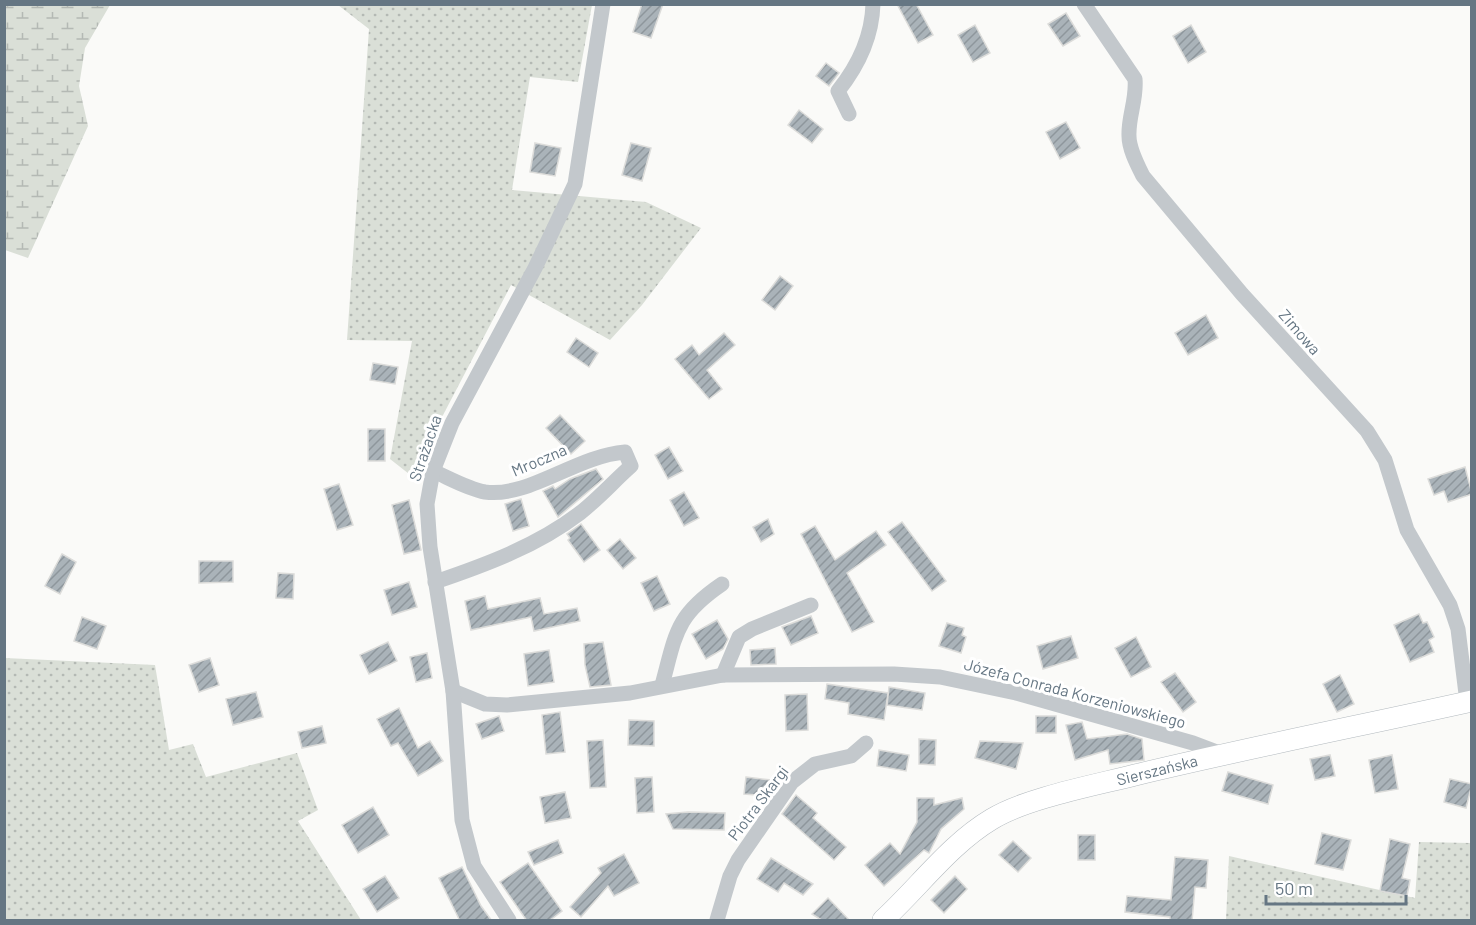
<svg xmlns="http://www.w3.org/2000/svg" width="1476" height="925" viewBox="0 0 1476 925" font-family="Barlow,sans-serif">
<defs>
<pattern id="grass-dots" width="8" height="8" patternUnits="userSpaceOnUse" patternTransform="scale(1.5)"><rect width="8" height="8" fill="#dadfd7"/><path d="M2 2h.1M6 6h.1" fill="none" stroke="#b4b9b4" stroke-width="1.8" stroke-linecap="round"/></pattern>
<pattern id="wetland-marsh" width="20" height="14" patternUnits="userSpaceOnUse" patternTransform="scale(1.5)"><rect width="20" height="14" fill="#dadfd7"/><path d="M1 5h8M5 5V1M11 12h8M15 12V8" fill="none" stroke="#b4b9b4"/></pattern>
<pattern id="building-hatch" width="6" height="6" patternUnits="userSpaceOnUse" patternTransform="scale(1.5)"><rect width="6" height="6" fill="#aab3b9"/><path d="M-1 1l2-2M0 6l6-6M5 7l2-2" fill="none" stroke="#8e969c"/></pattern>
</defs>
<rect width="100%" height="100%" fill="#fafaf8"/>
<!-- grass -->
<g fill="url(#grass-dots)">
<path d="M338,5H592L578,82L530,77L512,190L646,202L701,228L642,305L610,340L511,285L430,440L418,481L390,459L412,341L347,340L369,29Z"/>
<path d="M5,658L155,665L169,750L193,744L206,777L297,753L318,810L298,821L361,920H5Z"/>
<path d="M1419,842L1471,843V920H1226L1229,856L1415,898Z"/>
</g>
<!-- wetland -->
<path fill="url(#wetland-marsh)" d="M5,4L110,5L85,48L79,86L88,126L28,258L5,250Z"/>
<!-- building -->
<g fill="url(#building-hatch)" stroke="#dcdcda" stroke-width="1.5">
<path d="M642,4H663L651,38L633,32Z"/>
<path d="M897,4H916L933,35L918,43Z"/>
<path d="M1066,13L1080,36L1063,46L1048,24Z"/>
<path d="M975,25L990,53L973,62L958,35Z"/>
<path d="M1191,25L1206,52L1188,63L1173,36Z"/>
<path d="M826,63L839,73L829,86L816,76Z"/>
<path d="M799,110L823,129L812,143L788,125Z"/>
<path d="M1066,122L1080,148L1060,159L1046,132Z"/>
<path d="M535,143L561,148L555,176L530,172Z"/>
<path d="M631,143L651,148L642,181L622,175Z"/>
<path d="M780,276L793,286L775,310L762,300Z"/>
<path d="M1206,315L1218,338L1188,355L1175,333Z"/>
<path d="M724,333L735,345L707,370L722,389L709,399L675,359L692,345L699,355Z"/>
<path d="M576,338L598,353L589,367L567,352Z"/>
<path d="M373,363L398,367L395,384L370,380Z"/>
<path d="M560,415L585,441L571,454L546,428Z"/>
<rect x="368" y="429" width="17" height="32"/>
<path d="M669,447L683,471L668,479L655,455Z"/>
<path d="M1465,467L1472,494L1448,502L1444,491L1434,495L1428,479Z"/>
<path d="M596,469L603,479L558,517L543,491L553,486L555,489L570,479Z"/>
<path d="M339,484L353,525L337,530L324,489Z"/>
<path d="M684,492L699,518L684,526L670,500Z"/>
<path d="M521,499L529,526L513,531L505,504Z"/>
<path d="M409,500L421,550L404,554L392,505Z"/>
<path d="M768,519L774,534L761,542L753,527Z"/>
<path d="M902,522L946,581L932,591L888,532Z"/>
<path d="M581,524L600,550L584,562L568,540L570,538L567,534Z"/>
<path d="M815,526L835,560L876,531L886,545L847,573L874,622L852,632L801,534Z"/>
<path d="M620,539L636,558L623,569L607,550Z"/>
<path d="M62,554L76,562L60,594L45,586Z"/>
<path d="M199,561H233V582L199,583Z"/>
<path d="M278,573L294,574L293,599L276,598Z"/>
<path d="M657,576L670,604L654,611L641,583Z"/>
<path d="M409,582L417,607L392,615L384,590Z"/>
<path d="M485,596L488,609L540,598L544,614L577,608L580,621L534,631L531,617L471,630L465,601Z"/>
<path d="M1419,614L1423,623L1427,622L1434,637L1429,640L1434,652L1410,662L1394,625Z"/>
<path d="M811,616L818,633L791,645L782,627Z"/>
<path d="M82,617L106,626L97,649L74,641Z"/>
<path d="M717,620L728,639L723,649L706,659L692,634Z"/>
<path d="M947,623L964,628L962,635L966,637L961,653L939,646Z"/>
<path d="M1071,636L1078,658L1043,669L1037,646Z"/>
<path d="M1136,637L1151,667L1131,677L1115,648Z"/>
<path d="M388,642L397,661L369,674L360,655Z"/>
<path d="M603,642L611,685L590,687L585,665L584,644Z"/>
<path d="M775,648L776,664L751,665L750,650Z"/>
<path d="M549,650L554,682L528,686L524,654Z"/>
<path d="M427,653L432,678L416,682L410,657Z"/>
<path d="M210,658L219,685L199,692L189,665Z"/>
<path d="M1175,673L1196,702L1183,712L1161,682Z"/>
<path d="M1340,675L1354,704L1337,712L1323,684Z"/>
<path d="M827,684L888,693L884,720L848,714L849,703L825,699Z"/>
<path d="M889,687L925,693L922,710L887,705Z"/>
<path d="M256,692L263,717L233,725L226,699Z"/>
<path d="M807,694L808,730L786,731L785,695Z"/>
<path d="M399,708L418,748L430,741L443,761L418,776L398,743L391,746L377,719Z"/>
<path d="M560,712L565,752L546,754L542,715Z"/>
<path d="M499,716L504,731L482,739L476,724Z"/>
<rect x="1036" y="716" width="20" height="17"/>
<path d="M629,720L654,721V746L628,745Z"/>
<path d="M1082,722L1087,739L1127,734L1142,739L1144,760L1110,764L1108,750L1075,760L1066,725Z"/>
<path d="M322,726L326,743L302,748L298,732Z"/>
<path d="M919,739L936,740L935,765L919,764Z"/>
<path d="M603,740L606,787L590,788L587,741Z"/>
<path d="M980,741L1023,743L1016,769L975,758Z"/>
<path d="M879,750L909,755L906,771L877,766Z"/>
<path d="M1330,755L1335,776L1315,780L1310,759Z"/>
<path d="M1392,755L1398,789L1375,793L1369,760Z"/>
<path d="M1228,772L1273,785L1268,804L1222,791Z"/>
<path d="M652,777L654,812L637,813L635,778Z"/>
<path d="M746,777L771,780L769,796L744,794Z"/>
<path d="M1450,779L1472,784L1466,808L1444,802Z"/>
<path d="M565,792L571,818L545,823L540,797Z"/>
<path d="M796,795L817,813L813,818L846,847L834,860L782,814Z"/>
<path d="M917,798H934V805L962,798L964,809L941,829L929,853L924,850L884,886L865,865L890,843L900,854L917,822Z"/>
<path d="M373,807L389,835L358,853L342,825Z"/>
<path d="M688,812L725,813L724,830L673,829L666,814Z"/>
<path d="M1322,833L1351,840L1343,870L1315,864Z"/>
<rect x="1078" y="835" width="17" height="25"/>
<path d="M1390,839L1410,844L1402,878L1410,880L1407,896L1380,891Z"/>
<path d="M558,840L563,853L534,865L528,852Z"/>
<path d="M1013,841L1031,858L1018,872L999,855Z"/>
<path d="M624,854L639,883L614,896L608,886L581,917L570,907L601,873L598,868Z"/>
<path d="M1175,857L1208,860L1206,888L1195,887L1192,921H1170V917L1125,912L1127,896L1171,900Z"/>
<path d="M771,858L813,884L803,895L784,883L778,892L757,879Z"/>
<path d="M528,863L562,911L549,921H527L500,882Z"/>
<path d="M462,867L481,906L492,921H460L439,878Z"/>
<path d="M385,876L399,898L377,912L363,889Z"/>
<path d="M955,876L967,889L944,913L931,900Z"/>
<path d="M828,898L850,921H823L812,914Z"/>
</g>
<g fill="none" stroke-linecap="round" stroke-linejoin="round">
<!-- secondary casing -->
<g stroke="#b3babf" stroke-width="22">
<path id="secondary" d="M883,920C919,887 950,844 992,819C1026,798 1096,785 1135,775C1247,748 1359,726 1472,701"/>
</g>
<!-- street -->
<g stroke="#c3c8cc" stroke-width="15">
<path d="M1084,4L1135,79C1137,99 1128,117 1129,136C1129,149 1137,164 1143,176L1242,294L1367,431L1385,460L1407,530L1450,605L1458,629L1467,702"/>
<path d="M849,114L838,91C858,66 872,37 873,4"/>
<path d="M433,471C449,478 468,489 485,492C529,498 576,456 625,452L631,466C614,481 598,499 580,513C537,546 485,565 435,582"/>
<path d="M723,675L739,637L752,629L811,605"/>
<path d="M662,685C676,634 675,616 722,584"/>
<path d="M453,691L485,704L507,705L630,693L723,675L894,674L940,677L1016,693L1193,743L1222,754"/>
<path d="M509,920L474,866L462,820L453,691L430,547L427,504L433,471L452,423L535,268L575,184L603,4"/>
<path d="M717,920L730,876L738,860L792,782L815,764L851,756L866,743"/>
</g>
<!-- secondary -->
<use href="#secondary" stroke="#fff" stroke-width="21"/>
</g>
<g text-anchor="middle" stroke-width="6" stroke-linejoin="round" paint-order="stroke">
<!-- street labels -->
<g font-size="16" fill="#657683" stroke="#fff">
<text transform="translate(1300 332) rotate(49)" y="6">Zimowa</text>
<text transform="translate(425 448) rotate(-71)" y="6">Strażacka</text>
<text transform="translate(539 460) rotate(-23)" y="6">Mroczna</text>
<text transform="translate(1075 693) rotate(15)" y="6">Józefa Conrada Korzeniowskiego</text>
<text transform="translate(1157 770) rotate(-14)" y="6">Sierszańska</text>
<text transform="translate(758 803) rotate(-53)" y="6">Piotra Skargi</text>
</g>
</g>
<!-- border -->
<rect width="1476" height="925" fill="none" stroke="#657683" stroke-width="12"/>
<!-- scale -->
<path d="M1266 895v9h140v-9" fill="none" stroke="#657683" stroke-width="3"/>
<text x="1275" y="895" font-size="18" fill="#657683" stroke="#ffffff" stroke-width="4.5" paint-order="stroke">50 m</text>
</svg>
